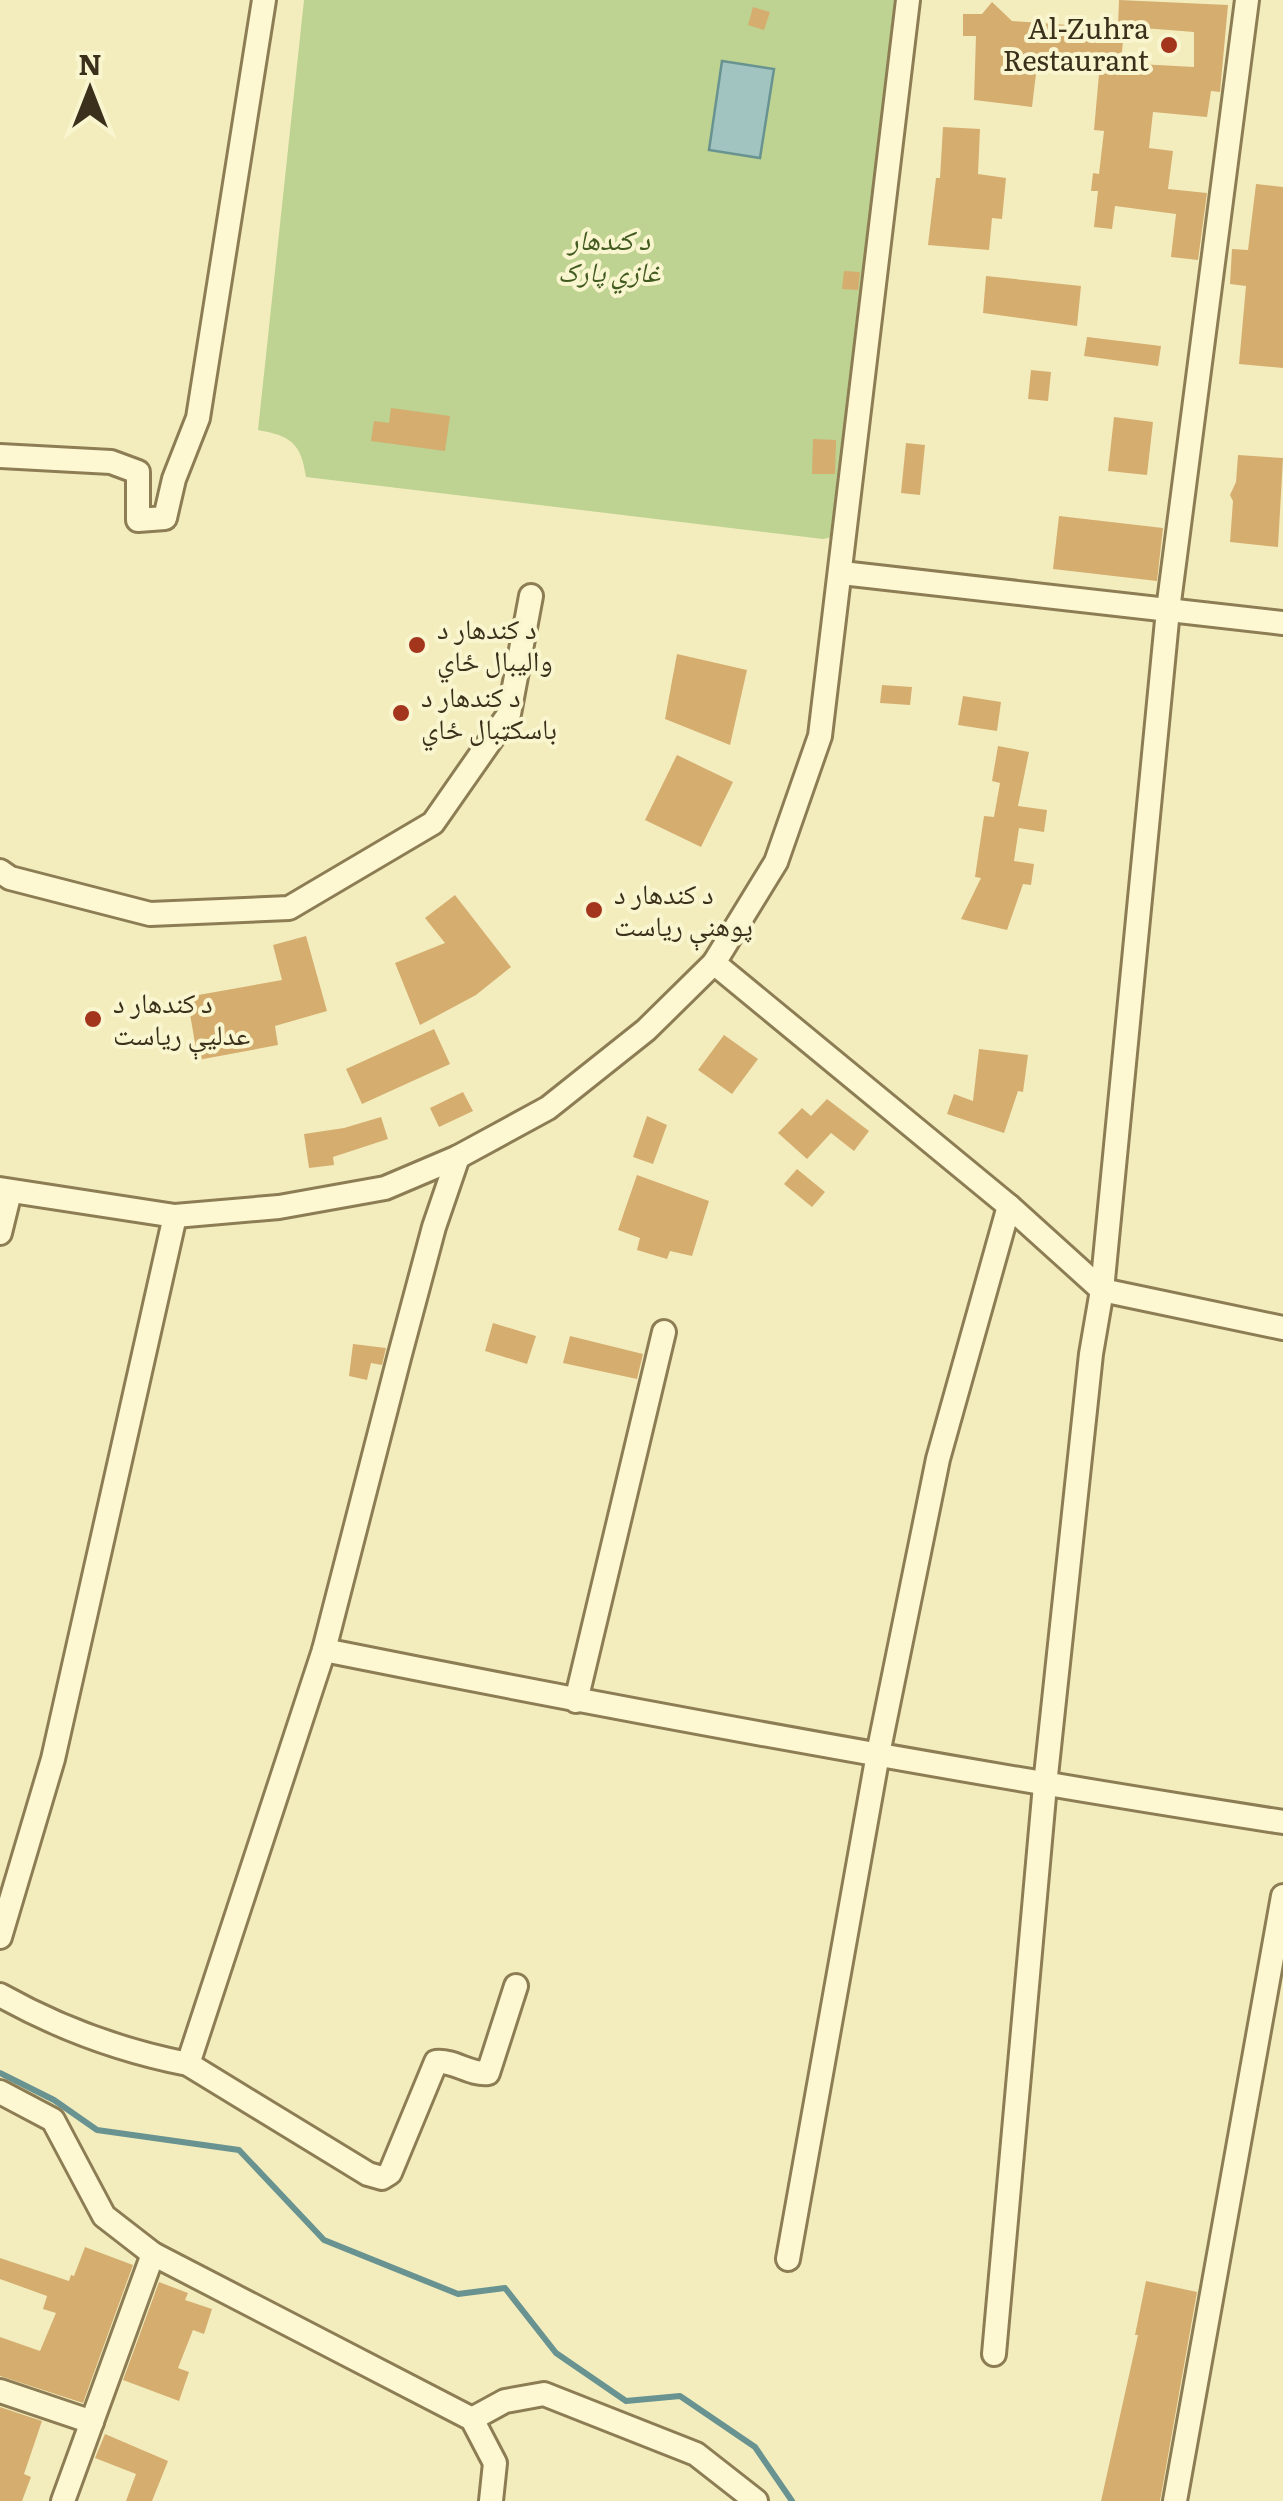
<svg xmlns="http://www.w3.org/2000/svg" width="1283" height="2501" viewBox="0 0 1283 2501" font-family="Literata,'Noto Naskh Arabic',serif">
<rect width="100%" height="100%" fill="#f3edbe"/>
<!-- green -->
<path fill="#bed291" d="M304,0H894L838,530L833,537L823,539L306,477C301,443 291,436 258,430Z"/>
<!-- water -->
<path fill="#a2c4c0" stroke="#689390" stroke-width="2.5" d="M722,61L774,69L760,158L709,150Z"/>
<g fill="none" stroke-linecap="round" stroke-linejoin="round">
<!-- stream -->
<path stroke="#689390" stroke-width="6" d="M0,2073L54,2100L97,2130L239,2150L324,2240L458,2294L505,2288L556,2353L626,2401L680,2396L755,2447L792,2501"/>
</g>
<!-- building -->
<g fill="#d5ad6f">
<path d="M1119,0L1228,5L1220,92L1211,91L1207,117L1153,112L1149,148L1173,151L1168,189L1207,193L1198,260L1171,257L1176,214L1115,206L1112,229L1094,227L1098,191H1091L1093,173L1099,174L1104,131L1094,130L1100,63L1038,57L1032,107L974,100L976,36H963V14H982L992,2L1012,21L1124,29L1121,63L1194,67V32L1118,26Z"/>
<path d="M753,7L770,12L764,30L748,25Z"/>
<path d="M943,127L980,129L978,174L1006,178L1002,219L992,218L989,250L928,245L936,178H940Z"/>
<path d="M1256,184L1283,187V368L1239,364L1246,286L1230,284L1232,249L1248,250Z"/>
<path d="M844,271L860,272L858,290L842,289Z"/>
<path d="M986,276L1081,286L1077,326L983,313Z"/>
<path d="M1087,337L1161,346L1158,366L1084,356Z"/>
<path d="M1031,370L1051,372L1048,401L1028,399Z"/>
<path d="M391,408L450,416L445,451L371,441L374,421L389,423Z"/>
<path d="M1114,417L1153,422L1147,475L1108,471Z"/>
<path d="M813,439L836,440L835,474H812Z"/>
<path d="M906,443L925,445L920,495L901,493Z"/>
<path d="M1238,455L1283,458L1278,547L1230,542L1233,501L1230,495L1236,482Z"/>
<path d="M1059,516L1163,528L1157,581L1053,569Z"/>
<path d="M677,654L747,670L730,745L665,719Z"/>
<path d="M882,685L912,687L910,705L880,703Z"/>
<path d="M963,696L1001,702L997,731L958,725Z"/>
<path d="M998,746L1029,752L1018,806L1047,810L1044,832L1019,828L1014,861L1034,864L1031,885L1023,884L1007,930L961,919L981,878L975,877L984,816L994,817L1000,783L992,781Z"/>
<path d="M677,755L733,782L701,847L645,820Z"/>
<path d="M455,895L511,967L476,995L420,1025L395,963L445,943L425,918Z"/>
<path d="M306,936L327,1011L275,1026L278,1045L198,1060L187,997L282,980L273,945Z"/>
<path d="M434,1029L450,1064L362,1104L346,1069Z"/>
<path d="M724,1035L758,1059L732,1094L698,1070Z"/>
<path d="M979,1049L1028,1055L1023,1092L1018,1091L1004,1133L947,1114L954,1094L973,1101Z"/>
<path d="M463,1092L473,1111L439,1127L430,1108Z"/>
<path d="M827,1099L869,1131L854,1151L831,1133L807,1159L778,1133L802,1108L811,1116Z"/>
<path d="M647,1116L667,1125L653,1164L633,1157Z"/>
<path d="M381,1117L388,1139L333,1157L334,1165L309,1168L304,1134L344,1128Z"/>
<path d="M797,1169L825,1192L812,1207L784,1184Z"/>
<path d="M637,1175L709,1201L692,1256L670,1251L667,1259L637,1250L640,1238L618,1230Z"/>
<path d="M493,1323L536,1336L527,1364L485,1351Z"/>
<path d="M570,1336L643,1354L637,1379L563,1363Z"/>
<path d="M353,1344L386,1348L382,1365L371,1363L367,1380L349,1376Z"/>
<path d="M85,2247L133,2265L83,2403L0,2376V2337L40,2351L56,2313L43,2309L47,2296L0,2279V2258L69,2281L71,2275L74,2276Z"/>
<path d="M1146,2281L1197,2292L1160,2501H1101L1138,2335H1135Z"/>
<path d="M159,2282L188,2293L185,2300L212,2309L204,2334L193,2330L178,2368L189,2372L179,2401L123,2380Z"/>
<path d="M0,2407L42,2421L24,2474L31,2477L22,2501H0Z"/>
<path d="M105,2434L168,2461L152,2501H126L136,2474L95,2458Z"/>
</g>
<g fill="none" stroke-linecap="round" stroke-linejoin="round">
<!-- minor casing -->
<g stroke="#8d7d54" stroke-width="28">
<g id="minor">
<path d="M0,456L111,462L138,472V520L165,518L174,479L198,418L264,0"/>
<path d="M842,573L1283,623"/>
<path d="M0,871L10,878L150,914L289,908L433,823L509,714L531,596"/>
<path d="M714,963L1009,1206L1102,1290L1283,1328"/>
<path d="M0,1189L175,1216L279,1207L385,1188L458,1157L548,1108L646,1030L714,963L776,862L820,736L908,0"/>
<path d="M0,1233L10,1192"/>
<path d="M324,1650C643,1714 962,1772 1283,1822"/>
<path d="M576,1701L664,1332"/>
<path d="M0,1937L53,1759L175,1216"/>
<path d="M0,1995C59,2028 121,2051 188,2064L368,2174L382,2178L390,2173L436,2062C454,2060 470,2075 488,2073L516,1986"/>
<path d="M188,2064L324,1650L399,1358L434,1227L458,1157"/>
<path d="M0,2092L53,2120L104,2216L153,2254L472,2419L495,2463L491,2501"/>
<path d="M788,2259L878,1754L938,1459L1009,1206"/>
<path d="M994,2354L1045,1785L1091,1354L1102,1290L1168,610L1247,0"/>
<path d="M0,2391L92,2422"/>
<path d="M472,2419L505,2401L544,2394L696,2454L756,2501"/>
<path d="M63,2501L153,2254"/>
<path d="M1175,2501L1283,1896"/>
</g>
</g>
<!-- minor -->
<use href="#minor" stroke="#fdf8d2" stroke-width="22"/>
</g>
<!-- markers -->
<g fill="#a3351d" stroke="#f9f5ce" stroke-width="4">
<circle cx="1169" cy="45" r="10"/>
<circle cx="417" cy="645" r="10"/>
<circle cx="401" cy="713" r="10"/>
<circle cx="594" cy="910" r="10"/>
<circle cx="93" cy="1019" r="10"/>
</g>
<g text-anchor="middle" stroke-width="8" stroke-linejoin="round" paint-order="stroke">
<!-- poi labels -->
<g font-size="28" fill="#3b301b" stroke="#f9f5ce" text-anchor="start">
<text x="1149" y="39" text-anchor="end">Al-Zuhra<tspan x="1149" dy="32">Restaurant</tspan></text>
<text x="437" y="639">د کندهار د<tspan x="437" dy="32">واليبال ځاي</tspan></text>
<text x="421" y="707">د کندهار د<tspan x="421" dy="32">باسکټبال ځاي</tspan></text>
<text x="614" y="904">د کندهار د<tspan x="614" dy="32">پوهنې رياست</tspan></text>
<text x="113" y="1013">د کندهار د<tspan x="113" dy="32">عدلیې رياست</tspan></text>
</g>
<!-- park labels -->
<g font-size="28" font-style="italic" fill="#405a1f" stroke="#f9f5ce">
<text x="609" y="250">د کندهار<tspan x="609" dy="32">غازي پارک</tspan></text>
</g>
</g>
<!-- north arrow -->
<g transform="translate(90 90)" stroke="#f9f5ce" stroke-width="8" paint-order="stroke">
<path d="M0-8L18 38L0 25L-18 38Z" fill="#3b301b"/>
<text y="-15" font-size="28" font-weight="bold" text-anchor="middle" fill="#3b301b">N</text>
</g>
</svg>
